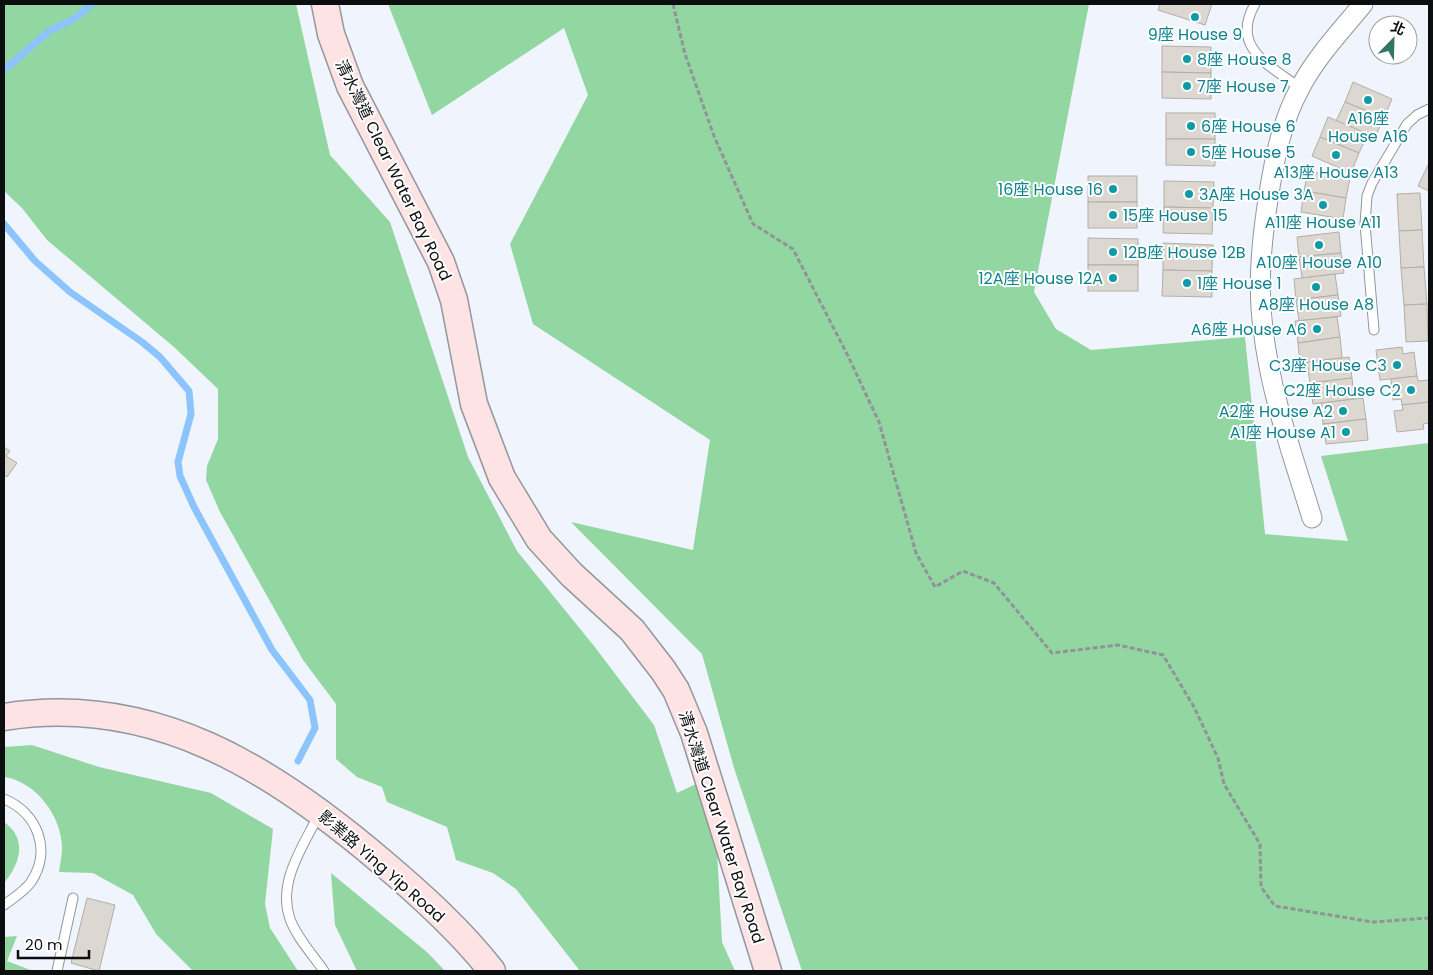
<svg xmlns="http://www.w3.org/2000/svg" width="1433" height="975" viewBox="0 0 1433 975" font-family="Poppins,'Noto Sans TC',sans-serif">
<rect width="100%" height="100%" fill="#f0f4fc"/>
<!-- forest -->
<g fill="#92d6a2">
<path d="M4,4H296L330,155L390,222L468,457L517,551L594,646L654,725L677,793L696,784L717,851L722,942L735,971H580L516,889L493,873L456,860L447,827L387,802L382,787L357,777L336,759V704L303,660L220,512L206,480L207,466L218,439V389L174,347L47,240L22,208L4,191Z"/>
<path d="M388,4H1089L1034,292L1056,329L1091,350L1245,337L1265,534L1348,541L1321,456L1429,443V971H802L734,768L702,654L571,522L693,550L710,440L533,324L510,244L588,95L564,28L432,115Z"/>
<path d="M32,745L99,767L211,793L273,829L265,904L270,928L298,971H193L156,934L133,895L93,873L59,872C60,864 62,856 62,848C62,817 36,781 4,777V747Z"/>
<path d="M4,822C28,839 20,864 4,883Z"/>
<path d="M331,873L428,953L445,971H357L335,925Z"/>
<path d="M17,936L7,961L33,971H4V937Z"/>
</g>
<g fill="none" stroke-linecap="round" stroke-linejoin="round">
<!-- stream -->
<g stroke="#8cc5fd" stroke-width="7">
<path d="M4,70L49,31L74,19L92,4"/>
<path d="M4,224L35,261L70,292L142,342L160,357L189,391L191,414L178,462L180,476L194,507L272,650L310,700L315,728L298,761"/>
</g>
</g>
<!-- building -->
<g fill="#ddd7d1" stroke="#b3aea7">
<path d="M1160,4H1212L1205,25L1158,10Z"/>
<path d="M1162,46L1211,47V73L1162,72Z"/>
<path d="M1162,72L1211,73V99L1162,98Z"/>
<path d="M1353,82L1392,99L1384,118L1345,102Z"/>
<path d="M1345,102L1384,118L1375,137L1336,121Z"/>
<rect x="1166" y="113" width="49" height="26"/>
<path d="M1328,117L1368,134L1359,153L1320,137Z"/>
<path d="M1320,137L1359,153L1351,173L1312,156Z"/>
<path d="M1166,139H1215V166L1166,165Z"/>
<path d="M1429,163V191L1418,186Z"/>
<path d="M1308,171L1350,178L1346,198L1304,191Z"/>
<rect x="1088" y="176" width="49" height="26"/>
<path d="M1164,181L1214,182L1213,208L1164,207Z"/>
<path d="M1304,191L1346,198L1343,219L1301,212Z"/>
<path d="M1420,193L1422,230L1399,231L1397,194Z"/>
<rect x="1088" y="202" width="49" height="26"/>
<path d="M1164,207L1213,208L1212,234L1163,233Z"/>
<path d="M1422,230L1424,267L1401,268L1399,231Z"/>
<path d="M1339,232L1341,253L1299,257L1297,237Z"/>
<path d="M1088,238L1138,239V265H1088Z"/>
<path d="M1163,243L1213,245L1212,271L1163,270Z"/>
<path d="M1341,253L1344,273L1302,278L1299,257Z"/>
<rect x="1088" y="265" width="50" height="26"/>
<path d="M1424,267L1427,304L1404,305L1401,268Z"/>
<path d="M1163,270L1212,271V297L1162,296Z"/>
<path d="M1335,274L1338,295L1296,300L1294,279Z"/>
<path d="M1338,295L1341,316L1299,321L1296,300Z"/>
<path d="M1427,304L1428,341L1406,342L1404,305Z"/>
<path d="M1337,317L1340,337L1298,343L1295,321Z"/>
<path d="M1340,337L1342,358L1300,363L1298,343Z"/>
<path d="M1402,347L1403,354L1414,352L1417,376L1380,380L1376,350Z"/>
<path d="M1349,357L1352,378L1310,383L1307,362Z"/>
<path d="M1417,376L1418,381L1429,380V402L1402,405L1401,399L1393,400L1391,379Z"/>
<path d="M1352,378L1354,399L1313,404L1310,383Z"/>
<path d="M1363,398L1366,419L1323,424L1321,403Z"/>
<path d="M1429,402V423L1423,424L1424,429L1397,432L1394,411L1403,410L1402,405Z"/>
<path d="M1366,419L1368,440L1326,444L1323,424Z"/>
<path d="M4,447L10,451L6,456L17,463L7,477L4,475Z"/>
<path d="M87,898L115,905L99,971L71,963Z"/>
</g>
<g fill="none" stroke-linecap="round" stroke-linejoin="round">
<!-- service casing -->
<g stroke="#93969d" stroke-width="11">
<g id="service">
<path d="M1255,4C1230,47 1269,65 1300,88"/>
<path d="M1374,330L1365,224L1367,196L1372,183L1407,124L1417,115L1429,109"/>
<path d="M4,799C38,813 52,851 31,882C25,891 12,899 4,905"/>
<path d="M319,814C303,847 277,882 290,919C297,938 313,955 324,971"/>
<path d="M57,971L73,898"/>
</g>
</g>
<!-- minor casing -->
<g stroke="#93969d" stroke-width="21">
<path id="minor" d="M1312,518C1293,456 1270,393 1263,328C1257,283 1262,237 1269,193C1275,156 1282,121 1300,88C1316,57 1341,31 1363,4"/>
</g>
<!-- secondary casing -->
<g stroke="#93969d" stroke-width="29">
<g id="secondary">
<path d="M325,4L331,34L350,86L441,262L454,300L474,404L502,478L539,539L571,574L632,630L663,670L676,690L694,733L768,971"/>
<path d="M4,717C153,693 273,769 382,862C421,895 461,931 492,971"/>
</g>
</g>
<!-- path -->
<path stroke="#909398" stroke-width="3" stroke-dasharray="5 2.5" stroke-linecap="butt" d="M673,4L685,54L714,136L753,224L793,249L848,356L879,422L916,553L935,587L963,571L994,583L1052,653L1118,645L1163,655L1194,707L1218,758L1224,784L1260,844L1261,887L1275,906L1373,922L1429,918"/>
<!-- service -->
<use href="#service" stroke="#fff" stroke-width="9"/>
<!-- minor -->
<use href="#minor" stroke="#fff" stroke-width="19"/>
<!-- secondary -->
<use href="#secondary" stroke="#fde3e3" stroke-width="26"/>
</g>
<!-- markers -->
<g fill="#0f9aa8" stroke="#fff" stroke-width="2">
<circle cx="1195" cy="17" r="5"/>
<circle cx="1187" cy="59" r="5"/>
<circle cx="1187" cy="86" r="5"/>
<circle cx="1368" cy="100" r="5"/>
<circle cx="1191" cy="126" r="5"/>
<circle cx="1191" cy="152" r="5"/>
<circle cx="1336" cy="155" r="5"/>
<circle cx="1113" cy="189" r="5"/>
<circle cx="1189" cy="194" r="5"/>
<circle cx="1323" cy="205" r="5"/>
<circle cx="1113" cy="215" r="5"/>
<circle cx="1319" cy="245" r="5"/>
<circle cx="1113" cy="252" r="5"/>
<circle cx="1113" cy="278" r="5"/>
<circle cx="1187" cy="283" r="5"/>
<circle cx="1316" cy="287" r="5"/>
<circle cx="1317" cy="329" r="5"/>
<circle cx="1397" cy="365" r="5"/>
<circle cx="1411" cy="390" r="5"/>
<circle cx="1343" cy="411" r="5"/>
<circle cx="1346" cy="432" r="5"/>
</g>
<g text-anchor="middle" stroke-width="4" stroke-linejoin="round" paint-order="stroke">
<!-- culture labels -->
<g font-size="16" fill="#0d838f" stroke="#fff" text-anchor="start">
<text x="1195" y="40" text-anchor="middle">9座 House 9</text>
<text x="1197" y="65">8座 House 8</text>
<text x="1197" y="92">7座 House 7</text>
<text x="1368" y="124" text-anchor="middle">A16座<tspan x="1368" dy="18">House A16</tspan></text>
<text x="1201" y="132">6座 House 6</text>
<text x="1201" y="158">5座 House 5</text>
<text x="1336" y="178" text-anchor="middle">A13座 House A13</text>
<text x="1103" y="195" text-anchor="end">16座 House 16</text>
<text x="1199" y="200">3A座 House 3A</text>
<text x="1123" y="221">15座 House 15</text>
<text x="1323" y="228" text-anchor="middle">A11座 House A11</text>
<text x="1123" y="258">12B座 House 12B</text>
<text x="1319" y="268" text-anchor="middle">A10座 House A10</text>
<text x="1103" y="284" text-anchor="end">12A座 House 12A</text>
<text x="1197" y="289">1座 House 1</text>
<text x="1316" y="310" text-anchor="middle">A8座 House A8</text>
<text x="1307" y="335" text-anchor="end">A6座 House A6</text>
<text x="1387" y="371" text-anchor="end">C3座 House C3</text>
<text x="1401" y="396" text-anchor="end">C2座 House C2</text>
<text x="1333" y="417" text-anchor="end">A2座 House A2</text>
<text x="1336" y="438" text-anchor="end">A1座 House A1</text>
</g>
<!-- street labels -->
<g font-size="16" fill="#0c0d0f" stroke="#fff">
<text transform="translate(394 170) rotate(64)" y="6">清水灣道 Clear Water Bay Road</text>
<text transform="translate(722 827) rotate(72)" y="6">清水灣道 Clear Water Bay Road</text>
<text transform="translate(382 866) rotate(41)" y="6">影業路 Ying Yip Road</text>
</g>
</g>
<!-- border -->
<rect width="1433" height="975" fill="none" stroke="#0c0d0f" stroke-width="10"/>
<!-- north arrow -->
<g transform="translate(1393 40) rotate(23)"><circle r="24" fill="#ffffff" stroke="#9e9e9f"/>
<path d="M0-4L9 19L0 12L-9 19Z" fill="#337565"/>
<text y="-8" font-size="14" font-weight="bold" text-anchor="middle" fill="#0c0d0f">北</text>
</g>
<!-- scale -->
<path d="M18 950v8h71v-8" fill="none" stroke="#0c0d0f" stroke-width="2.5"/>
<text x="25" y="950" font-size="15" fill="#0c0d0f" stroke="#ffffff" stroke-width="4" paint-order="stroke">20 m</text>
</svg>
